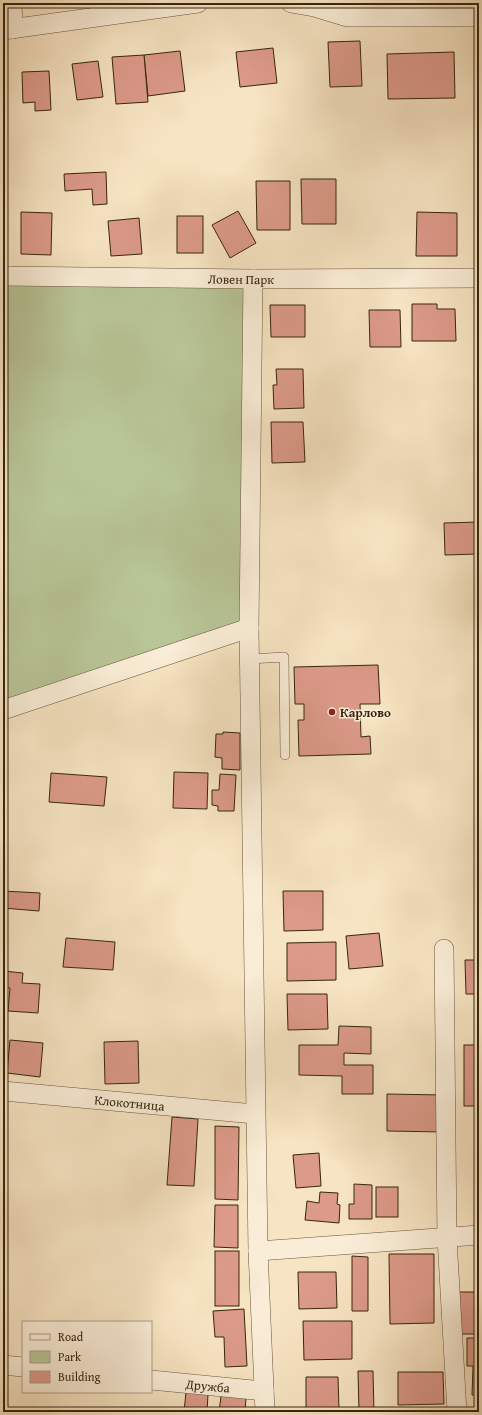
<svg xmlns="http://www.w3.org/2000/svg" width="482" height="1415" viewBox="0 0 482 1415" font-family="'Gentium Book Plus',serif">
<rect width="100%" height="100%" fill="#f7e4c2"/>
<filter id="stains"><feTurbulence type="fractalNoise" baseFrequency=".005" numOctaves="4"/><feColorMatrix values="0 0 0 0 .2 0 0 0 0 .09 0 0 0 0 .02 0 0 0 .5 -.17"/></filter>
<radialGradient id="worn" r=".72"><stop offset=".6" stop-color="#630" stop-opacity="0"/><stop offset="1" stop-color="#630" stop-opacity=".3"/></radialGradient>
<!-- green -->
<path fill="#b8c597" stroke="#787653" d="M3,276L253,279L249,628L3,710Z"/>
<!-- building -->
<g fill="#dc9a89" stroke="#37260f">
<path d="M360,41L362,86L330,87L328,42Z"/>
<path d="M273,48L277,83L240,87L236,52Z"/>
<path d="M180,51L185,91L148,96L144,55Z"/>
<path d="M454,52L455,98L388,99L387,54Z"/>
<path d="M144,55L148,102L116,104L112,57Z"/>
<path d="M98,61L103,97L77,100L72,64Z"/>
<path d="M49,71L51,110L35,111V102L23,103L22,72Z"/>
<path d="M106,172L107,204L93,205L92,189L65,191L64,174Z"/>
<path d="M301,179H336V224H302Z"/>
<path d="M256,181H290V230H257Z"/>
<path d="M477,209H479V256H478Z"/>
<path d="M238,211L256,243L230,258L212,225Z"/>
<path d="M21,212L52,213L51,255L21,254Z"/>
<path d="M417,212L457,213V256H416Z"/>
<rect x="177" y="216" width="26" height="37"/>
<path d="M139,218L142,254L111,256L108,221Z"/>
<path d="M412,304H437V309H455L456,341H412Z"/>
<path d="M270,305H305V337H271Z"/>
<path d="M369,310H400L401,347H370Z"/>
<path d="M276,369H303L304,408L274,409L273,385H277Z"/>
<path d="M271,422H303L305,462L272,463Z"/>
<path d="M479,522V554L445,555L444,523Z"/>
<path d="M378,665L380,704H360L361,737L370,736L371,754L299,756L298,720H304V704H295L294,667Z"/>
<path d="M223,732L240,733V770L222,769V758L215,757L216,734H223Z"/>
<path d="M174,772L208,773L207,809L173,808Z"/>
<path d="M51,773L107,777L104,806L49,802Z"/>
<path d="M220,774L236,775L234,811H218V806L212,805V790H219Z"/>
<path d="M3,891L40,893L39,911L3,908Z"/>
<path d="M283,891H323V930L284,931Z"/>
<path d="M379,933L383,966L349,969L346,936Z"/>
<path d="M66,938L115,942L113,970L63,967Z"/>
<path d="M336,942V980L287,981V943Z"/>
<path d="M465,960H479V994H466Z"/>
<path d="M3,971L23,973L22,983L40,984L38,1013L8,1011L10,988L3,987Z"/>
<path d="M287,994H327L328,1029L288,1030Z"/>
<path d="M339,1026L371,1027V1054L344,1053V1065H373V1094H342V1076L299,1075V1045H338Z"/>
<path d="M10,1040L43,1043L40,1077L7,1073Z"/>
<path d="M138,1041L139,1083L105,1084L104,1042Z"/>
<rect x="464" y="1045" width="15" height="61"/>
<path d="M387,1094L443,1095V1132L387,1131Z"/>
<path d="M172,1117L198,1119L194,1186L167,1185Z"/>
<path d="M215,1126L239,1127L238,1200L215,1199Z"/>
<path d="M319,1153L321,1186L296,1188L293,1155Z"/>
<path d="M354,1184L372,1185V1219H349V1204H354Z"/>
<rect x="376" y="1187" width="22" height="30"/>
<path d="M320,1192L338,1193L337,1204L340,1205L339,1223L305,1220L307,1201L319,1203Z"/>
<path d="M215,1205H238V1248L214,1247Z"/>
<rect x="215" y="1251" width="24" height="55"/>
<path d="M389,1254H434V1323L390,1324Z"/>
<path d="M352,1256L368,1257V1311H352Z"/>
<rect x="476" y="1256" width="3" height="33"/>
<path d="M298,1272H336L337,1308L299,1309Z"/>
<path d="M456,1292H479V1334H457Z"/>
<path d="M244,1309L247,1366L225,1367L224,1337H215L213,1311Z"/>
<path d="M303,1321H352V1359L304,1360Z"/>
<path d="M467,1338H479V1395H472L473,1366H467Z"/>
<path d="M358,1371H373L374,1412H341L359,1411Z"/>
<path d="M398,1372H443L444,1404L398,1405Z"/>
<path d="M306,1377H338L339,1409H306Z"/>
<path d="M186,1392L208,1394L207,1412H184Z"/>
<path d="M221,1396L246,1398L245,1412H219Z"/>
</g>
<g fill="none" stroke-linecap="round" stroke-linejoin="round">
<!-- lane casing -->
<g stroke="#67563c" stroke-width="10">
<path id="lane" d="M250,659L284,657L285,755"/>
</g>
<!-- street casing -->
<g stroke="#67563c" stroke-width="20">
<g id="street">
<path d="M12,3L13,29"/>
<path d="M291,3L314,7L347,17H479"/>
<path d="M3,30L198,3"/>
<path id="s1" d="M3,276L253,279L479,278"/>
<path d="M253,279L249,628L258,1251L265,1412"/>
<path d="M3,710L249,628"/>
<path d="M444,949L447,1238L457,1412"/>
<path id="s2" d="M3,1091L255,1114"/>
<path d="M258,1251L479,1235"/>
<path d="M3,1365L23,1367"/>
<path id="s3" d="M151,1380L264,1391"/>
</g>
</g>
<!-- lane -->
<use href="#lane" stroke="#faedd7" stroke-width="9"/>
<!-- street -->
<use href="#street" stroke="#faedd7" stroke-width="19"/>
</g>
<!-- markers -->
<circle fill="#8f2418" stroke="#faedd7" stroke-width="1.5" cx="332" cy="712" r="4"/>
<g text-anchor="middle" stroke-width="3" stroke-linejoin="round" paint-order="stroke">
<!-- street labels -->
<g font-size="13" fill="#37260f" stroke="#faedd7">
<text dy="5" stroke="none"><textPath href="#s1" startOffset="238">Ловен Парк</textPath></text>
<text dy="5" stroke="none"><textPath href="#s2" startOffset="127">Клокотница</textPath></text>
<text dy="5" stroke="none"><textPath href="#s3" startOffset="57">Дружба</textPath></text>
</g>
<!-- poi labels -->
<g font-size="13" font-weight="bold" fill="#37260f" stroke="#faedd7" text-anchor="start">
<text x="340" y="717">Карлово</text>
</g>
</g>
<!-- margin -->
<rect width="482" height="1415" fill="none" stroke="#f7e4c2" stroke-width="16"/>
<rect x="4" y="4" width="474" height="1407" fill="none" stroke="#37260f" stroke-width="2"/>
<rect x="8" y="8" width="466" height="1399" fill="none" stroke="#37260f"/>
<!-- legend -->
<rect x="22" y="1321" width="130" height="72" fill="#faedd7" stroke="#ac9d87"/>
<rect x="30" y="1334" width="20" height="6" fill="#faedd7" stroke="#ac9d87"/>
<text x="58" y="1341" font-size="12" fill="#37260f">Road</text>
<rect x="30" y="1351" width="20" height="12" fill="#b8c597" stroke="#ac9d87"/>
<text x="58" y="1361" font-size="12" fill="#37260f">Park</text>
<rect x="30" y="1371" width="20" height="12" fill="#dc9a89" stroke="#ac9d87"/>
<text x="58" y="1381" font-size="12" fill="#37260f">Building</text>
<rect width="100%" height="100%" filter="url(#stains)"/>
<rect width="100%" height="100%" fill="url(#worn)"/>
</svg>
